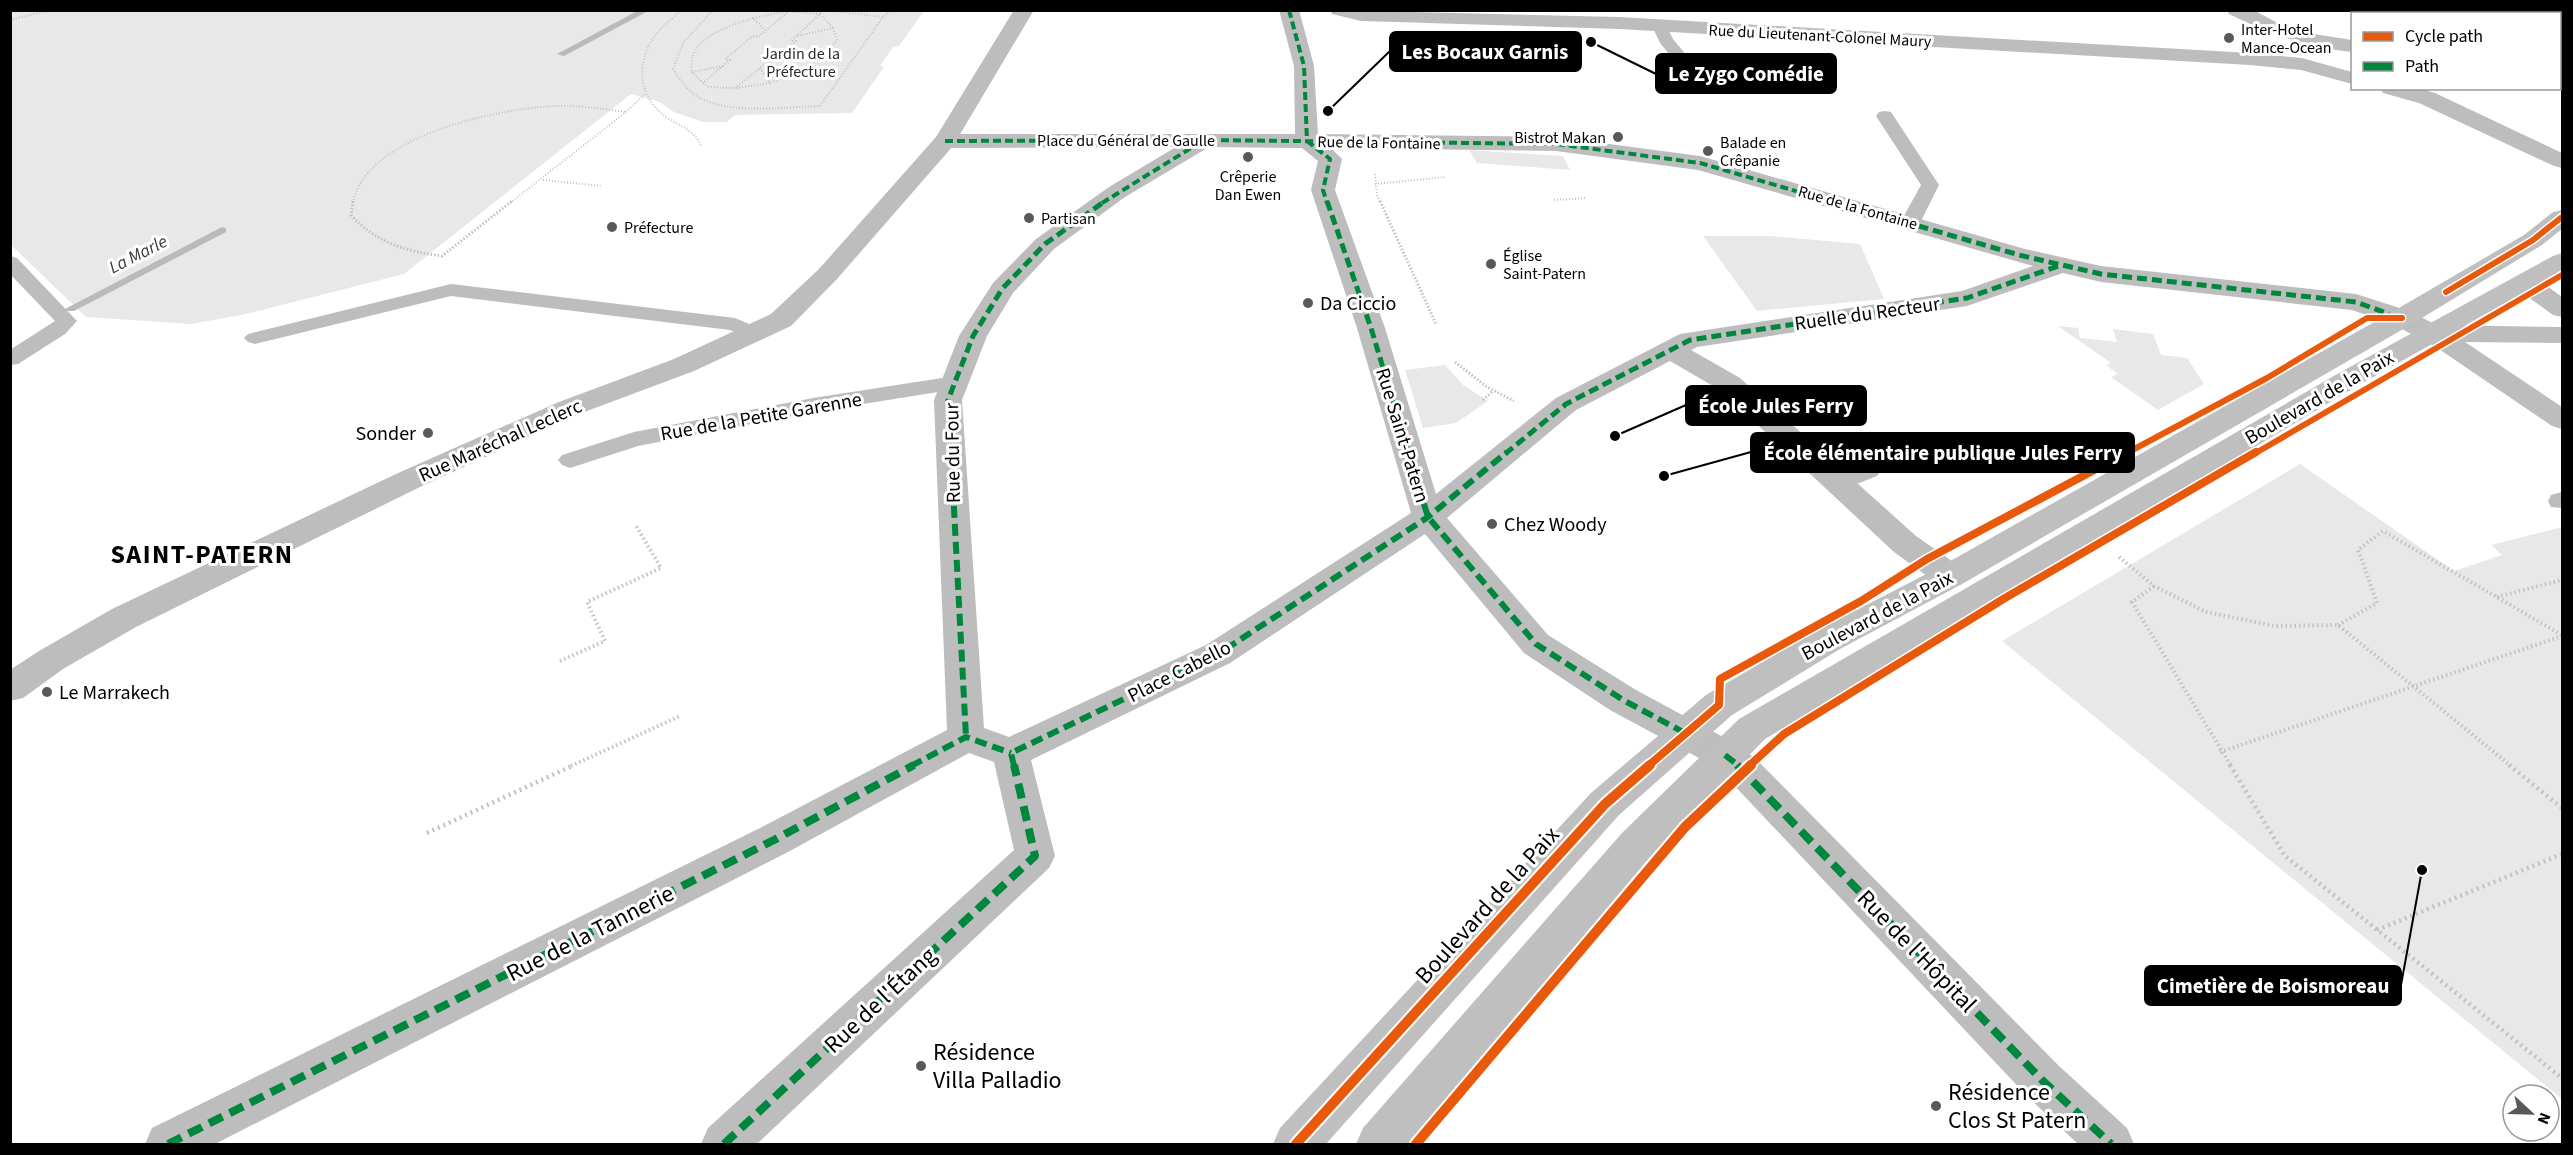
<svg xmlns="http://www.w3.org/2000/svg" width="2573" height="1155" viewBox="0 0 2573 1155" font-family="'Source Sans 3',sans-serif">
<rect width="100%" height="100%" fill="#fff"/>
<!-- green -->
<g fill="#e8e8e8">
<path d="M10,11L11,10L924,11L899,46L893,47L880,66L884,67L852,113L735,115L727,122H703L674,112L660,102L631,94L404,274L246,314L191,324L86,317L11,245Z"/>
<path d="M1469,150L1563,156L1570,170L1477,163Z"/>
<path d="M1703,236H1770L1860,244L1884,299L1757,311Z"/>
<path d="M2058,326L2078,328L2080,338L2117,342L2113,329L2153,334L2161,355L2187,358L2204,384L2158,410L2111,377L2118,374L2106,365L2111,363Z"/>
<path d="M1445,365L1463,385L1488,401L1456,423L1423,428L1405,370Z"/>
<path d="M2300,464L2454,571L2502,555L2491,545L2562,527V1099L2002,641Z"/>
</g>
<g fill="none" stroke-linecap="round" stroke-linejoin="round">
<!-- stream -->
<g fill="#bababa" fill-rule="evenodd">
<path d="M639,10H650L564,56L557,54Z"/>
<path d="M222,227L226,228V232L74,311H66L65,309Z"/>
</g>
<!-- path-far3 -->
<g stroke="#c2c2c2" stroke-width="2" stroke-dasharray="1 2" stroke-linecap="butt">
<path d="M682,10C673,18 662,26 655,36C635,63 638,97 666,117C679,126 695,130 701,146"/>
<path d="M713,10L683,43L673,69C680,80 687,90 698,97C729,115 785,107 820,106L883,17L892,10"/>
<path d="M825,10L883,17"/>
<path d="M789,11L820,14L791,41H796L770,64H765L735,88L709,87L703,83L730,60L725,59L753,36L758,37Z"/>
<path d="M820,14L833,28"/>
<path d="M820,14L824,10"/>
<path d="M753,18L787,11"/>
<path d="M10,20L50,10"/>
<path d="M723,66L692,72C686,38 727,27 753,18L765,30"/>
<path d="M760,68L770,83C797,73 820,64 837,40L833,28L797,36"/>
<path d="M692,72L703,83"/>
<path d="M736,88L770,83"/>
<path d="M626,112L644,95"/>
<path d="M1375,174L1377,195L1380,203"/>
<path d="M543,180L602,186"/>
<path d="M1375,184L1446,177"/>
<path d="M1554,200L1586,198"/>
<path d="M353,203C365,136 497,109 553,106C577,105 602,109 626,112"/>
<path d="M510,203L626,112"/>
</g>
<!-- path-far2 -->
<g stroke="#c2c2c2" stroke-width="3" stroke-dasharray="1.5 2" stroke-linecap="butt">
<path d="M353,201L351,215C376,243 406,251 442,256L512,201"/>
<path d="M1380,201L1436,324"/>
<path d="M1455,362L1487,387L1514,401"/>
<path d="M1483,400L1493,391"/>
</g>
<!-- path-far1 -->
<g stroke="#c2c2c2" stroke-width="4" stroke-dasharray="1.5 3" stroke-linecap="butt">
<path d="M2119,557L2154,586L2206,612L2275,626L2338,625L2511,766"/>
<path d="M2154,586L2132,602L2231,766"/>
<path d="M2497,597L2562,580"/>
<path d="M2338,625L2377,603L2358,550L2383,531L2562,635"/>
<path d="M560,661L605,641L587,602L661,568L635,524"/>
<path d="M2220,752L2562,636"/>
<path d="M571,766L680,716"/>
</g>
<!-- path -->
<g stroke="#c2c2c2" stroke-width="4.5" stroke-dasharray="2 4" stroke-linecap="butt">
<path d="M2230,765L2285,856L2562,1078"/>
<path d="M2509,765L2562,808"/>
<path d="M427,833L574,765"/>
<path d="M2377,930L2562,854"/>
</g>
<!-- service -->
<g fill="#bdbdbd" fill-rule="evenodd">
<path d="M1660,21L1665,23L1673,39L1702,74L1734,78L1820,77L1828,82L1820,87L1734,88L1691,81L1660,43L1652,26Z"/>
<path d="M1885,111L1891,112L1939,185L1920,223L1917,227H1903L1900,223L1921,185L1876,116L1879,112Z"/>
<path d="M10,256L17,258L77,321L65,334L18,364L10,365V350L55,321L10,274Z"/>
<path d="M451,284L735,318L761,329L765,333L761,337L754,339L747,337L730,330L451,296L255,344L248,342L244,338L248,334Z"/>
<path d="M955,376L963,378L966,383L963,388L813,412L638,446L570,468L562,465L558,460L562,455L634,432L813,398Z"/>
<path d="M1869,463L1877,466L1881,471L1877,476L1839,491L1831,489L1827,483L1831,477Z"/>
<path d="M2562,492V508L2551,507L2548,501L2551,495Z"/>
</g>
<!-- minor -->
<g fill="#bdbdbd" fill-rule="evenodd">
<path d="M1279,10H1299L1314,66L1318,134L1556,137L1700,156L2025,249L2101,266L2356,294L2412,312L2436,325L2562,327V343L2465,342L2562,407V429L2552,426L2436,347L2392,324L2352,310L2101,282L2063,273L1967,306L1697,347L1691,350L1740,378L1916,536L1962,568L1966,576L1962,584L1950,588L1938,584L1894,552L1720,390L1670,361L1576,410L1447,518L1548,635L1636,690L1738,745L1757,760L2059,1066L2127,1128L2134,1144H2078L2027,1096L1731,782L1712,765L1610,710L1524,653L1425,534L1230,663L1031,760L1055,856L1049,868L757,1144H701L708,1128L1014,850L994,762L969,753L788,852L215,1144H145L152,1128L760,828L947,730L934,400L959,336L993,283L1036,239L1109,187L1176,147L945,148L937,146L934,141L937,136L945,134H1295L1294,66ZM1209,147L1302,148L1318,161L1311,190L1357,328L1411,513L1206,645L1009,737L984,728L962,400L987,336L1013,293L1054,249L1125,197ZM1331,148L1556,151L1698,170L2033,266L1962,291L1680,334L1556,398L1436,494L1385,328L1335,190L1342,159Z"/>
<path d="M1330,10L1619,17L2250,53L2302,58L2352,72V84L2301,70L2250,65L1619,29L1361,21L1332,14Z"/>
<path d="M2227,10H2253L2278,23L2314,34L2352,40V52C2308,47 2269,34 2229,14Z"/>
<path d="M2435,10H2455L2453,14H2432Z"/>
<path d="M2381,88H2417L2435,93L2562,153V168L2554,166L2419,103L2383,93Z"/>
<path d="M2526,275L2535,277L2562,297V317L2553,315L2517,289L2513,283L2517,277Z"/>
</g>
<!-- tertiary -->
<path fill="#bdbdbd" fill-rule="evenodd" d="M1014,10H1034L953,146L837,279L791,326L694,371L579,414L420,487L136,627L63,669L23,698L10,701V670L39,651L112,609L398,473L559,402L674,359L771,314L819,269L936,137Z"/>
<!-- secondary -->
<g fill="#bfbfbf" fill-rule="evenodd">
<path d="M2517,10H2537L2538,14H2518Z"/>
<rect x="2560" y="60" width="2" height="18"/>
<path d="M2562,210V229L2542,245L2412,324L1962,584L1840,649L1732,715L1619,815L1326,1144H1273L1280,1128L1591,793L1706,695L1816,631L1938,568L2392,312L2524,235L2553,212Z"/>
<path d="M2562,253V271L2359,385L1765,739L1650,857L1409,1144H1356L1363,1128L1622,833L1739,719L2339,373L2553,256Z"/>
</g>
<!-- quiet-far3 -->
<g stroke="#00873e" stroke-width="4" stroke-dasharray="8 4" stroke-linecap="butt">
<path d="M1289,10L1304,66L1307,141"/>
<path d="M945,141L1204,140L1556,144L1700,163L1837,203"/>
<path d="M1307,141L1330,159L1323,190L1327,203"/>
<path d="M1102,203L1204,140"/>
</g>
<!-- quiet-far2 -->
<g stroke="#00873e" stroke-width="5" stroke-dasharray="10 5" stroke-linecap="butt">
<path d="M1327,201L1371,328L1409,454"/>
<path d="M1832,201L2019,255L2101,274L2356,302L2389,314"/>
<path d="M951,454L948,400L973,336L1002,289L1045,244L1105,201"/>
<path d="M1505,454L1566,404L1690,340L1967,298L2061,265"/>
</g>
<!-- quiet-far1 -->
<g stroke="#00873e" stroke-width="6" stroke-dasharray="12 6" stroke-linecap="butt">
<path d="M951,452L966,737"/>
<path d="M1408,452L1428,517L1536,644L1623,700L1685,733"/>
<path d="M1725,755L1739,766"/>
<path d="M911,766L966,737L1011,753"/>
<path d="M1014,766L1011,753L1218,654L1428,517L1507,452"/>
</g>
<!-- quiet -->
<g stroke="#00873e" stroke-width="8" stroke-dasharray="15 8" stroke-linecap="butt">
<path d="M1737,765L2043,1081L2111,1144"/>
<path d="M168,1144L774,840L914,765"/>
<path d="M724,1144L1035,856L1014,765"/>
</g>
<!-- cycleway-far2 casing -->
<g stroke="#fff" stroke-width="9">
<g id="cycleway-far2">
<path d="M2446,292L2533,240L2562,217"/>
<path d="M2125,454L2267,378L2367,318H2402"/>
<path d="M2254,454L2562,275"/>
</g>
</g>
<!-- cycleway-far1 casing -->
<g stroke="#fff" stroke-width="11">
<g id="cycleway-far1">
<path d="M1648,766L1719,705L1720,679L1861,601L1927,559L2128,452"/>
<path d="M1749,766L1784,734L2005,598L2256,452"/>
</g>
</g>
<!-- cycleway casing -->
<g stroke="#fff" stroke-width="14">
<g id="cycleway">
<path d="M1296,1144L1605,804L1650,765"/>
<path d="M1416,1144L1685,827L1751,765"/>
</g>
</g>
<!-- cycleway-far2 -->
<use href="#cycleway-far2" stroke="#e8590c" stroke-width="6"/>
<!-- cycleway-far1 -->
<use href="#cycleway-far1" stroke="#e8590c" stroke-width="8"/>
<!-- cycleway -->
<use href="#cycleway" stroke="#e8590c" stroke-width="10"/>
</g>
<!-- markers -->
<g fill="#595959" stroke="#fff" stroke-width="2">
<circle cx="2229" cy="38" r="6"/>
<circle cx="1618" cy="137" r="6"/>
<circle cx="1708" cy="151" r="6"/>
<circle cx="1248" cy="157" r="6"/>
<circle cx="1029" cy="218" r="6"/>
<circle cx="612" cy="227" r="6"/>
<circle cx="1491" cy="264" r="6"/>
<circle cx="1308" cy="303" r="6"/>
<circle cx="428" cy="433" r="6"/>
<circle cx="1492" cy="524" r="6"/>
<circle cx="47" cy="692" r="6"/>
<circle cx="921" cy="1066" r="6"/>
<circle cx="1936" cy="1106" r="6"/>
</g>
<g text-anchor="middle" stroke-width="6" stroke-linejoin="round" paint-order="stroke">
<!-- far-poi labels -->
<g font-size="16" fill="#000" stroke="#fff" text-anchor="start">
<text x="2241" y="35">Inter-Hotel<tspan x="2241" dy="18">Mance-Ocean</tspan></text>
<text x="1606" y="143" text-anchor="end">Bistrot Makan</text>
<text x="1720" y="148">Balade en<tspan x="1720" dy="18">Crêpanie</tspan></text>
<text x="1248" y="182" text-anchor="middle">Crêperie<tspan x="1248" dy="18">Dan Ewen</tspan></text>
<text x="1041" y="224">Partisan</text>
<text x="624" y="233">Préfecture</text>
<text x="1503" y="261">Église<tspan x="1503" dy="18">Saint-Patern</tspan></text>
</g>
<!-- far-street labels -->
<g font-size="16" fill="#000" stroke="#fff">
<text transform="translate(1820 35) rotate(3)" y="6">Rue du Lieutenant-Colonel Maury</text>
<text x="1126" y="146">Place du Général de Gaulle</text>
<text transform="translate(1379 142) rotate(1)" y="6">Rue de la Fontaine</text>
<text transform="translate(1858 207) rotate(16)" y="6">Rue de la Fontaine</text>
</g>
<!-- far-park labels -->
<g font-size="16" fill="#2c2c2c" stroke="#fff">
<text x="801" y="59">Jardin de la<tspan x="801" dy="18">Préfecture</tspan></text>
</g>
<!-- far-water labels -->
<g font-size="18" font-style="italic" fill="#3d3d3d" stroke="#fff">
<text transform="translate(138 254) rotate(-27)" y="6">La Marle</text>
</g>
<!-- poi labels -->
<g font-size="20" fill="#000" stroke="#fff" text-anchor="start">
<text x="1320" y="310">Da Ciccio</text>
<text x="416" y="440" text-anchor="end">Sonder</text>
<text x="1504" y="531">Chez Woody</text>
<text x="59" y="699">Le Marrakech</text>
</g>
<!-- street labels -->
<g font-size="20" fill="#000" stroke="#fff">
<text transform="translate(1867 313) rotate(-8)" y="7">Ruelle du Recteur</text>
<text transform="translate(2319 397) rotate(-30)" y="7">Boulevard de la Paix</text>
<text transform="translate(761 416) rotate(-10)" y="7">Rue de la Petite Garenne</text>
<text transform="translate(1403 435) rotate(73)" y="7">Rue Saint-Patern</text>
<text transform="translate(500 440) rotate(-24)" y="7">Rue Maréchal Leclerc</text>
<text transform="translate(952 453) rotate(-91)" y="7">Rue du Four</text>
<text transform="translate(1877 615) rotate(-28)" y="7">Boulevard de la Paix</text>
<text transform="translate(1179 671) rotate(-27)" y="7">Place Cabello</text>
</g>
<!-- near-street labels -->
<g font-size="24" fill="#000" stroke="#fff">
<text transform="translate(1487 905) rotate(-48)" y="8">Boulevard de la Paix</text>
<text transform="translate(590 933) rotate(-27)" y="8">Rue de la Tannerie</text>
<text transform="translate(1917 951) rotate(46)" y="8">Rue de l'Hôpital</text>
<text transform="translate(880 1000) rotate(-43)" y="8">Rue de l'Étang</text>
</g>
<!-- near-poi labels -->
<g font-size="24" fill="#000" stroke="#fff" text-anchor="start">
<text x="933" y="1060">Résidence<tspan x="933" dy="28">Villa Palladio</tspan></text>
<text x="1948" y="1100">Résidence<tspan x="1948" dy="28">Clos St Patern</tspan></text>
</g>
<!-- district labels -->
<g font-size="26" font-weight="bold" letter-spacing="1.5" fill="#000" stroke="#fff">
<text x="202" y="563">SAINT-PATERN</text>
</g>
</g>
<!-- callouts -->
<path fill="none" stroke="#000" stroke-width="2" d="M1328 111L1390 51M1591 42L1656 74M1615 436L1686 405M1664 476L1751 452M2422 870L2401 985"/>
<g fill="#000" stroke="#fff" stroke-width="2">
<circle cx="1328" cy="111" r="6"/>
<circle cx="1591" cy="42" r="6"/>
<circle cx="1615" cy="436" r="6"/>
<circle cx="1664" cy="476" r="6"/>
<circle cx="2422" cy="870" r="6"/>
</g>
<g fill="#000" stroke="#000" stroke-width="2">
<rect x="1390" y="32" width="191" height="39" rx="6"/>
<rect x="1656" y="54" width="180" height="39" rx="6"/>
<rect x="1686" y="386" width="180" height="39" rx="6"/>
<rect x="1751" y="433" width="383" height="39" rx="6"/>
<rect x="2145" y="966" width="256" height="39" rx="6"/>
</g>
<g font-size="21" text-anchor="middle" font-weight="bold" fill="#fff">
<text x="1485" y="59">Les Bocaux Garnis</text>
<text x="1746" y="81">Le Zygo Comédie</text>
<text x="1776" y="413">École Jules Ferry</text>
<text x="1943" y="460">École élémentaire publique Jules Ferry</text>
<text x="2273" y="993">Cimetière de Boismoreau</text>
</g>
<!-- border -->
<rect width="2573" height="1155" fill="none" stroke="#000000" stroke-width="24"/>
<!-- legend -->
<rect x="2351" y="12" width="210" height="78" fill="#ffffff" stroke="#999999" stroke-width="1.5"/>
<rect x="2363" y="32" width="30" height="9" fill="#e8590c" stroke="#999999" stroke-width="1.5"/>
<text x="2405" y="42" font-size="18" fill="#000000">Cycle path</text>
<rect x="2363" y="62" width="30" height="9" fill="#00873e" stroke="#999999" stroke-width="1.5"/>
<text x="2405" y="72" font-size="18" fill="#000000">Path</text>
<!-- north arrow -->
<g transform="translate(2531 1113) rotate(112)"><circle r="28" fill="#ffffff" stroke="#999999" stroke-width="1.5"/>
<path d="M0-4.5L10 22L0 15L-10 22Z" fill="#595959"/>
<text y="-9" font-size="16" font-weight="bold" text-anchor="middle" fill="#000000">N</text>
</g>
</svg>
